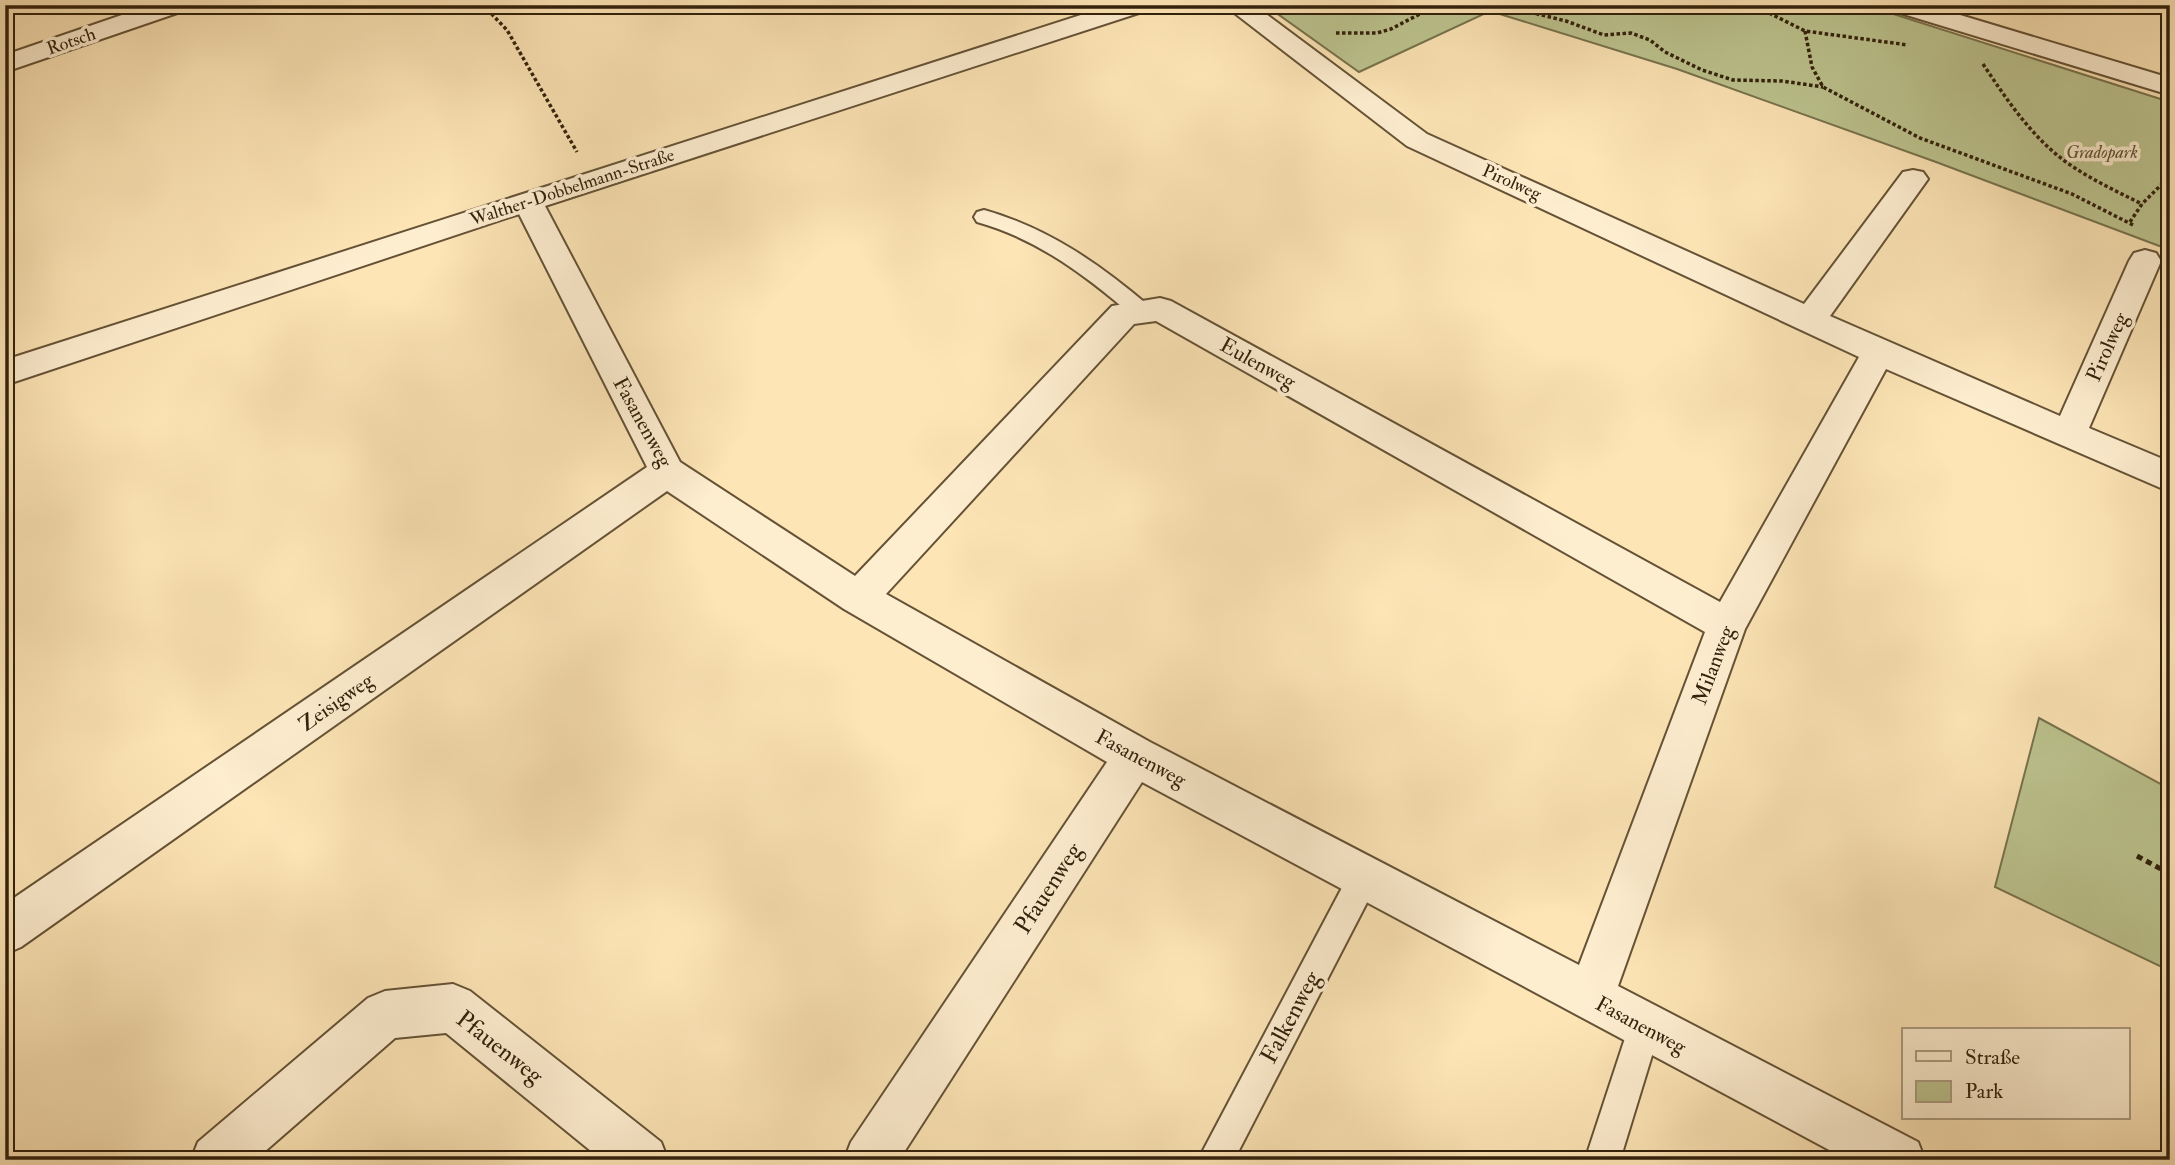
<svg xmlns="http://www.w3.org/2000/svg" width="2175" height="1165" viewBox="0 0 2175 1165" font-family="'IM FELL Double Pica',serif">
<rect width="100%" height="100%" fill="#fde5b6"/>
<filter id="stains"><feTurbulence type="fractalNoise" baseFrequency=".00286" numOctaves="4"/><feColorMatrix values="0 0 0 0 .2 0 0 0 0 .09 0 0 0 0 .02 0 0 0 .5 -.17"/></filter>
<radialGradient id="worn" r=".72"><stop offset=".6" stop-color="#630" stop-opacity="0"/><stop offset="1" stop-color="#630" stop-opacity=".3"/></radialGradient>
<!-- green -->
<g fill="#bdc590" stroke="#78734e" stroke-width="2">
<path d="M1265,5H1865L2170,102V250L1936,162L1677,69L1490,11L1359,72Z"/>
<path d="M2039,718L2170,789V971L1995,887Z"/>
</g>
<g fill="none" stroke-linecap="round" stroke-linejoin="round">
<!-- lane casing -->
<g stroke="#655236" stroke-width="4">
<g id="lane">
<path d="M984,210C1048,228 1098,263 1149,306L1152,311L1149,316L1141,319L1133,316C1086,276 1038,239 977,222L974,217L977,212Z"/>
<path d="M1365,860L1376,865L1380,875L1376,885L1234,1160H1198L1354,865Z"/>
<path d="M1645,1010L1657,1014L1661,1026L1620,1160H1585L1629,1026L1633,1014Z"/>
</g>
</g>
<!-- street casing -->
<g stroke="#655236" stroke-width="4">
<g id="street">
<path d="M151,5H190L186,10L5,72V55Z"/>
<path d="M1112,5H1152L1148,10L545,206L680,462L855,576L1112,306L1160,298L1171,301L1720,602L1859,357L1407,146L1224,5H1254L1427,134L1804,304L1903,172L1913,170L1923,172L1928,179L1923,186L1830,316L2060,416L2129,261L2134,253L2145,250L2156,253L2161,261L2089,428L2170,462V492L1886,369L1745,629L1618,986L1918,1142L1925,1160H1848L1142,782L899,1160H844L851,1142L1107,762L844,609L667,491L21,947L5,954V904L647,467L519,214L5,385V360ZM1156,321L1705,632L1579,965L1150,742L886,594L1134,324Z"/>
<path d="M1886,5H1927L2170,78V95L1890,10Z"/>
<path d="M453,984L470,991L661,1142L668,1160H602L446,1033L395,1038L255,1160H191L198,1142L368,998L385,991Z"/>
</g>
</g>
<!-- path-far1 -->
<g stroke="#32210c" stroke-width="3.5" stroke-dasharray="3.5 2.5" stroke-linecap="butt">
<path d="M483,5L507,30L577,152"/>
<path d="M1501,5L1566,21L1604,35L1631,33L1650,40L1665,52L1702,70L1733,80L1782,81L1823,87"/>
<path d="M1753,5L1805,31L1908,45"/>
<path d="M1805,31L1812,67L1823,87L1920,138L2072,194L2135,226"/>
<path d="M1336,33H1377L1391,29L1437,5"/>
<path d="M1983,64C2007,100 2031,136 2066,162C2090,179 2116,191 2142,204"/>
<path d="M2130,222L2142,204L2170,176"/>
</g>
<!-- path -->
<path stroke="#32210c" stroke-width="5" stroke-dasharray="6 4.5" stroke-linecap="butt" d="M2137,856L2170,874"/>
<!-- lane -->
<use href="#lane" fill="#feeed0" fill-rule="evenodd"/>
<!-- street -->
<use href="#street" fill="#feeed0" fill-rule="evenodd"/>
</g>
<g text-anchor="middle" stroke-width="7" stroke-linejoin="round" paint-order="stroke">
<!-- far-street labels -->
<g font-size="18" fill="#32210c" stroke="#feeed0">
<text transform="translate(71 41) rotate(-19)" y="6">Rotsch</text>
<text transform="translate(1512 182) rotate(24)" y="6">Pirolweg</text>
<text transform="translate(572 187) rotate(-18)" y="6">Walther-Dobbelmann-Straße</text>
</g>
<!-- far-park labels -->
<g font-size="18" font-style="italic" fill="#5c5234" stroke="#feeed0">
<text x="2102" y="158">Gradopark</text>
</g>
<!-- street labels -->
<g font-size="21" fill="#32210c" stroke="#feeed0">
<text transform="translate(2107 347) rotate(-66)" y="7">Pirolweg</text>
<text transform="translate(1258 363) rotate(29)" y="7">Eulenweg</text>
<text transform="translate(643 422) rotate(61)" y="7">Fasanenweg</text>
<text transform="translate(1713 665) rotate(-69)" y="7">Milanweg</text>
<text transform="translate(336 702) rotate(-35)" y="7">Zeisigweg</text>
<text transform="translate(1141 758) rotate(28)" y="7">Fasanenweg</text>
<text transform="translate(1641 1025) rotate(28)" y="7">Fasanenweg</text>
</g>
<!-- near-street labels -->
<g font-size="24" fill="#32210c" stroke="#feeed0">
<text transform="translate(1048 888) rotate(-57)" y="8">Pfauenweg</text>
<text transform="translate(1290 1017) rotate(-62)" y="8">Falkenweg</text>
<text transform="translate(500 1047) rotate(38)" y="8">Pfauenweg</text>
</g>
</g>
<!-- margin -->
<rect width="2175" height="1165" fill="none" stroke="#fde5b6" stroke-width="28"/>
<rect x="7" y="7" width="2161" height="1151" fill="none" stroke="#32210c" stroke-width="3.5"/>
<rect x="14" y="14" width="2147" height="1137" fill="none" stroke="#32210c" stroke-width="2"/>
<!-- legend -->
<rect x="1902" y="1028" width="228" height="91" fill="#feeed0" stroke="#ac9c82" stroke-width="2"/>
<rect x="1916" y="1051" width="35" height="10" fill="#feeed0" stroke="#ac9c82" stroke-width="2"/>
<text x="1965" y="1064" font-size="21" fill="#32210c">Straße</text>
<rect x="1916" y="1081" width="35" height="21" fill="#bdc590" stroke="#ac9c82" stroke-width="2"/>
<text x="1965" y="1098" font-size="21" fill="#32210c">Park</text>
<rect width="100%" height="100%" filter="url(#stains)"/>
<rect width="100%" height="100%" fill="url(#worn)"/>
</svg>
